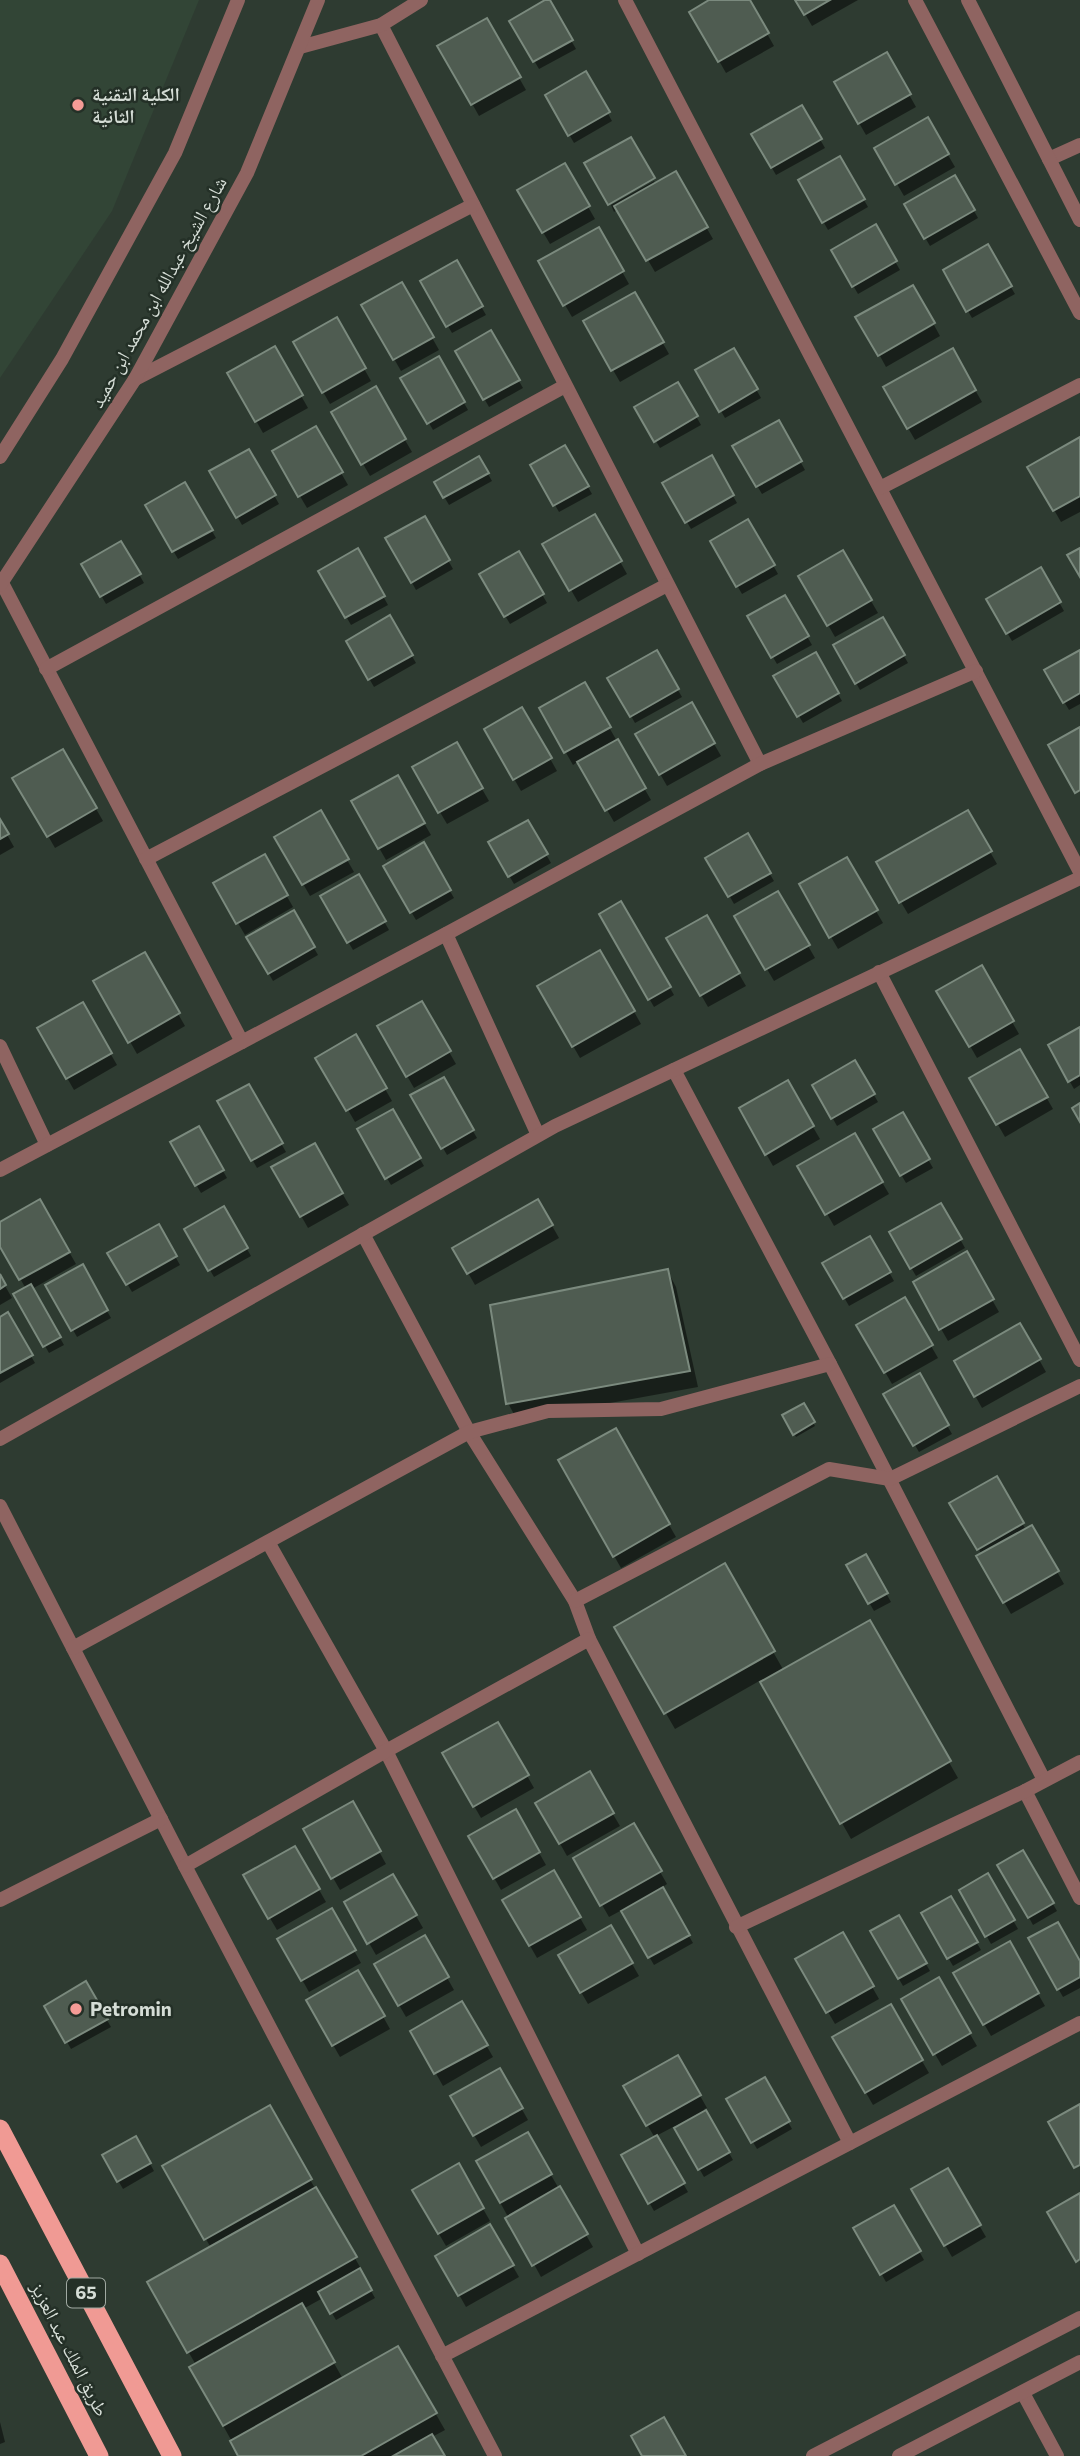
<svg xmlns="http://www.w3.org/2000/svg" width="1080" height="2456" viewBox="0 0 1080 2456" font-family="Commissioner,'Noto Naskh Arabic',sans-serif">
<rect width="100%" height="100%" fill="#2e3b31"/>
<!-- built -->
<path fill="#324536" d="M0,0H199L112,211L0,378Z"/>
<!-- shadow -->
<g fill="#0007">
<path d="M548,0L576,49L539,69L511,21Z"/>
<path d="M713,0H748L774,46L726,73L691,12Z"/>
<path d="M797,0H858L812,26Z"/>
<path d="M486,20L526,90L479,116L440,47Z"/>
<path d="M886,54L916,107L866,135L836,83Z"/>
<path d="M586,74L612,121L574,143L547,96Z"/>
<path d="M801,107L825,148L776,175L753,135Z"/>
<path d="M927,119L955,167L904,196L876,148Z"/>
<path d="M840,158L868,207L828,230L800,180Z"/>
<path d="M564,165L595,219L550,244L519,191Z"/>
<path d="M675,173L713,239L655,272L618,209L614,212L611,205L654,181L656,184Z"/>
<path d="M955,177L978,218L930,246L906,205Z"/>
<path d="M875,227L900,270L858,294L833,251Z"/>
<path d="M598,229L629,284L572,317L540,262Z"/>
<path d="M987,247L1015,294L972,318L945,271Z"/>
<path d="M456,263L486,315L452,333L422,282Z"/>
<path d="M402,284L439,350L401,371L364,306Z"/>
<path d="M635,294L669,354L620,382L585,322Z"/>
<path d="M336,319L371,381L330,404L295,343Z"/>
<path d="M934,325L940,336L886,367L880,356Z"/>
<path d="M491,333L523,388L489,407L457,351Z"/>
<path d="M274,348L308,408L263,433L230,374Z"/>
<path d="M734,350L761,398L725,418L698,371Z"/>
<path d="M952,350L982,402L915,440L885,388Z"/>
<path d="M438,358L468,410L433,430L403,378Z"/>
<path d="M678,384L701,425L660,448L636,407Z"/>
<path d="M375,389L412,452L370,476L333,412Z"/>
<path d="M778,422L805,470L762,494L734,447Z"/>
<path d="M315,428L348,485L307,508L274,452Z"/>
<path d="M1080,439V512L1061,522L1030,468Z"/>
<path d="M565,447L592,494L559,512L532,465Z"/>
<path d="M249,451L279,504L242,525L212,472Z"/>
<path d="M479,458L492,481L449,505L436,483Z"/>
<path d="M711,458L737,503L691,529L665,484Z"/>
<path d="M185,484L216,538L178,559L147,505Z"/>
<path d="M595,517L627,574L578,602L545,545Z"/>
<path d="M424,518L453,569L416,590L388,539Z"/>
<path d="M748,521L778,574L742,594L712,542Z"/>
<path d="M121,543L144,583L106,604L83,564Z"/>
<path d="M357,550L388,605L351,625L320,571Z"/>
<path d="M843,553L878,613L835,637L800,576Z"/>
<path d="M519,554L547,603L510,624L481,575Z"/>
<path d="M1041,570L1064,611L1012,641L988,600Z"/>
<path d="M784,597L812,645L777,664L749,617Z"/>
<path d="M390,618L416,663L374,687L348,642Z"/>
<path d="M883,619L908,663L860,690L835,646Z"/>
<path d="M1080,652V704L1069,710L1046,671Z"/>
<path d="M656,653L682,697L635,723L610,679Z"/>
<path d="M815,654L842,701L803,723L776,676Z"/>
<path d="M584,684L651,800L614,822L579,761L573,765L541,709Z"/>
<path d="M691,704L721,756L667,786L638,735Z"/>
<path d="M522,709L557,771L521,791L486,730Z"/>
<path d="M456,744L489,801L447,824L414,768Z"/>
<path d="M63,751L103,821L55,848L15,778Z"/>
<path d="M397,777L431,835L386,860L353,802Z"/>
<path d="M967,812L997,864L908,914L878,863Z"/>
<path d="M320,813L354,872L310,896L277,838Z"/>
<path d="M0,822L14,847L0,855Z"/>
<path d="M527,822L551,863L514,884L490,843Z"/>
<path d="M747,836L774,881L734,904L708,858Z"/>
<path d="M423,845L454,898L416,920L385,867Z"/>
<path d="M264,856L293,907L245,935L215,884Z"/>
<path d="M846,860L883,923L838,949L801,885Z"/>
<path d="M358,876L389,930L353,950L322,897Z"/>
<path d="M778,893L815,958L774,981L736,916Z"/>
<path d="M621,903L674,995L654,1007L601,914Z"/>
<path d="M293,912L318,955L273,981L249,938Z"/>
<path d="M706,917L746,986L708,1007L669,939Z"/>
<path d="M600,952L641,1024L580,1058L539,987Z"/>
<path d="M144,954L185,1026L137,1054L96,981Z"/>
<path d="M981,968L1019,1034L977,1058L939,992Z"/>
<path d="M421,1003L456,1064L414,1088L379,1027Z"/>
<path d="M82,1004L117,1065L74,1090L39,1029Z"/>
<path d="M1080,1029V1085L1074,1089L1050,1046Z"/>
<path d="M355,1037L392,1101L355,1122L318,1058Z"/>
<path d="M1020,1051L1053,1109L1005,1137L971,1078Z"/>
<path d="M855,1062L878,1102L837,1126L814,1085Z"/>
<path d="M443,1079L477,1138L447,1155L413,1096Z"/>
<path d="M787,1083L820,1139L773,1166L741,1109Z"/>
<path d="M248,1086L286,1152L257,1168L220,1102Z"/>
<path d="M392,1111L424,1166L391,1185L359,1130Z"/>
<path d="M902,1114L933,1168L906,1183L875,1129Z"/>
<path d="M199,1128L227,1178L201,1193L172,1143Z"/>
<path d="M854,1135L889,1194L834,1226L800,1166Z"/>
<path d="M314,1145L349,1205L308,1228L274,1168Z"/>
<path d="M40,1201L76,1264L32,1289L64,1345L49,1353L16,1295L26,1289L0,1243V1224Z"/>
<path d="M538,1201L559,1238L475,1285L454,1248Z"/>
<path d="M941,1205L965,1248L916,1276L891,1233Z"/>
<path d="M224,1209L251,1256L214,1277L187,1230Z"/>
<path d="M158,1226L180,1265L132,1292L110,1254Z"/>
<path d="M870,1238L894,1281L849,1306L825,1264Z"/>
<path d="M966,1254L999,1312L948,1341L915,1283Z"/>
<path d="M82,1267L111,1318L77,1337L48,1286Z"/>
<path d="M667,1270L676,1287L698,1387L517,1420L508,1403Z"/>
<path d="M0,1277L12,1298L0,1305Z"/>
<path d="M904,1299L938,1358L892,1384L858,1325Z"/>
<path d="M7,1315L35,1363L0,1383V1319Z"/>
<path d="M1020,1326L1046,1372L982,1408L956,1362Z"/>
<path d="M919,1376L952,1434L919,1452L885,1395Z"/>
<path d="M803,1405L815,1426L796,1437L784,1416Z"/>
<path d="M615,1430L676,1537L621,1568L560,1461Z"/>
<path d="M997,1478L1026,1530L1032,1527L1064,1584L1011,1614L978,1557L982,1555L952,1503Z"/>
<path d="M865,1556L891,1602L874,1611L848,1566Z"/>
<path d="M724,1566L784,1671L869,1623L958,1778L851,1839L761,1680L675,1729L616,1627Z"/>
<path d="M498,1724L534,1788L481,1818L444,1754Z"/>
<path d="M589,1774L620,1826L567,1856L537,1803Z"/>
<path d="M352,1803L386,1864L340,1890L305,1829Z"/>
<path d="M515,1811L546,1865L501,1890L471,1837Z"/>
<path d="M633,1825L667,1884L661,1888L693,1943L654,1965L622,1910L609,1917L575,1858Z"/>
<path d="M295,1848L326,1902L277,1930L245,1876Z"/>
<path d="M1023,1852L1057,1911L1033,1925L1000,1865Z"/>
<path d="M554,1872L587,1930L537,1958L504,1900Z"/>
<path d="M987,1875L1018,1929L991,1944L961,1890Z"/>
<path d="M393,1876L423,1928L376,1955L346,1903Z"/>
<path d="M950,1898L981,1950L953,1966L923,1914Z"/>
<path d="M331,1910L361,1963L309,1992L279,1939Z"/>
<path d="M899,1917L930,1971L903,1986L872,1932Z"/>
<path d="M611,1927L639,1976L588,2004L560,1956Z"/>
<path d="M842,1934L879,1999L835,2024L798,1960Z"/>
<path d="M424,1937L454,1990L406,2017L376,1965Z"/>
<path d="M1030,1939L1080,1965V1988L1063,1997Z"/>
<path d="M1009,1943L1045,2006L991,2036L955,1973Z"/>
<path d="M358,1972L390,2029L340,2057L308,2001Z"/>
<path d="M938,1980L977,2046L942,2066L903,1999Z"/>
<path d="M86,1984L111,2027L71,2049L47,2006Z"/>
<path d="M462,2003L493,2057L443,2086L412,2031Z"/>
<path d="M890,2006L929,2073L873,2105L834,2037Z"/>
<path d="M678,2057L707,2108L704,2109L733,2160L704,2177L675,2126L656,2136L688,2192L654,2211L623,2156L655,2138L625,2087Z"/>
<path d="M500,2070L528,2120L481,2147L452,2097Z"/>
<path d="M764,2080L792,2129L757,2149L728,2100Z"/>
<path d="M269,2108L364,2274L362,2275L375,2298L336,2320L323,2298L303,2309L343,2379L398,2348L445,2430L432,2437L443,2456H240L191,2368L196,2365L149,2283L211,2248L165,2167Z"/>
<path d="M527,2134L593,2247L541,2277L478,2162Z"/>
<path d="M136,2138L154,2171L123,2189L104,2156Z"/>
<path d="M458,2165L490,2221L446,2246L414,2191Z"/>
<path d="M947,2170L986,2237L952,2257L913,2189Z"/>
<path d="M894,2207L924,2260L886,2282L856,2229Z"/>
<path d="M490,2227L519,2277L466,2307L438,2257Z"/>
<path d="M0,2422L5,2442L0,2444Z"/>
</g>
<!-- building -->
<g fill="#4f5c51" stroke="#7b8a7e" stroke-width="2">
<path d="M545,0H550L573,40L533,62L509,21Z"/>
<path d="M709,0H750L769,33L718,62L689,12Z"/>
<path d="M795,0H830L804,15Z"/>
<path d="M487,18L521,77L471,105L437,46Z"/>
<path d="M887,52L911,94L858,124L834,82Z"/>
<path d="M586,71L610,112L568,136L545,95Z"/>
<path d="M802,105L822,139L771,168L751,134Z"/>
<path d="M928,117L949,154L895,185L874,148Z"/>
<path d="M631,137L655,178L608,205L584,163Z"/>
<path d="M840,156L865,199L822,223L798,180Z"/>
<path d="M565,163L590,206L542,233L517,190Z"/>
<path d="M676,171L708,227L646,261L614,206Z"/>
<path d="M955,175L975,210L924,239L904,204Z"/>
<path d="M876,224L897,261L852,287L831,250Z"/>
<path d="M599,227L624,271L563,306L538,261Z"/>
<path d="M988,244L1012,286L966,312L943,270Z"/>
<path d="M457,260L483,306L446,327L420,281Z"/>
<path d="M402,282L434,337L393,360L361,305Z"/>
<path d="M913,285L935,323L878,356L855,317Z"/>
<path d="M635,292L664,342L611,371L583,321Z"/>
<path d="M337,317L366,368L322,393L293,342Z"/>
<path d="M491,330L520,380L483,400L455,351Z"/>
<path d="M275,346L303,395L255,422L227,373Z"/>
<path d="M734,348L758,389L719,412L695,370Z"/>
<path d="M953,348L976,390L907,429L883,387Z"/>
<path d="M439,356L465,402L427,424L400,378Z"/>
<path d="M678,382L698,416L654,442L634,407Z"/>
<path d="M376,386L406,439L361,465L331,412Z"/>
<path d="M779,420L802,461L756,487L732,446Z"/>
<path d="M316,426L343,472L298,497L272,451Z"/>
<path d="M1080,437V496L1053,511L1027,467Z"/>
<path d="M565,445L589,486L553,506L530,465Z"/>
<path d="M249,449L276,495L236,518L209,471Z"/>
<path d="M712,455L734,495L685,523L662,483Z"/>
<path d="M479,456L489,473L443,498L434,482Z"/>
<path d="M185,482L213,530L172,552L145,505Z"/>
<path d="M595,514L622,561L569,591L542,544Z"/>
<path d="M425,516L450,560L411,583L385,538Z"/>
<path d="M748,519L775,565L736,587L710,541Z"/>
<path d="M121,541L141,574L100,597L81,564Z"/>
<path d="M358,548L385,596L345,618L318,571Z"/>
<path d="M1080,548V577L1067,555Z"/>
<path d="M843,550L872,600L827,626L798,576Z"/>
<path d="M519,551L544,594L504,617L479,574Z"/>
<path d="M1041,567L1061,602L1006,634L986,599Z"/>
<path d="M785,595L809,636L771,658L747,616Z"/>
<path d="M390,615L413,655L368,680L346,641Z"/>
<path d="M883,617L905,655L855,684L833,645Z"/>
<path d="M657,650L679,689L630,717L607,678Z"/>
<path d="M1080,650V693L1063,703L1044,670Z"/>
<path d="M816,652L839,693L797,717L773,676Z"/>
<path d="M585,682L611,727L564,753L539,708Z"/>
<path d="M692,702L715,743L659,775L635,734Z"/>
<path d="M522,707L552,758L513,780L484,729Z"/>
<path d="M1080,727V790L1075,793L1048,745Z"/>
<path d="M618,739L646,788L605,811L577,762Z"/>
<path d="M457,742L483,788L438,813L412,767Z"/>
<path d="M63,749L97,808L47,837L12,778Z"/>
<path d="M398,775L425,823L378,849L351,801Z"/>
<path d="M321,810L349,859L302,885L274,837Z"/>
<path d="M968,810L992,851L899,903L876,862Z"/>
<path d="M0,819L9,834L0,839Z"/>
<path d="M528,820L548,854L508,877L488,842Z"/>
<path d="M748,833L771,873L728,897L705,858Z"/>
<path d="M424,842L451,890L410,913L383,866Z"/>
<path d="M265,854L288,895L236,924L213,883Z"/>
<path d="M847,857L878,910L829,938L799,884Z"/>
<path d="M359,874L386,921L347,943L320,896Z"/>
<path d="M778,891L810,945L765,970L734,916Z"/>
<path d="M621,901L671,987L648,1000L599,914Z"/>
<path d="M294,910L315,947L268,974L246,937Z"/>
<path d="M707,915L740,973L700,996L666,938Z"/>
<path d="M600,950L635,1011L572,1047L537,986Z"/>
<path d="M145,952L180,1013L128,1043L93,981Z"/>
<path d="M982,965L1014,1021L969,1047L936,991Z"/>
<path d="M422,1001L451,1051L406,1077L377,1026Z"/>
<path d="M83,1002L112,1053L66,1079L37,1028Z"/>
<path d="M1080,1027V1075L1068,1082L1048,1045Z"/>
<path d="M356,1034L387,1088L346,1111L315,1058Z"/>
<path d="M1020,1049L1048,1097L996,1125L969,1078Z"/>
<path d="M855,1060L875,1094L831,1119L812,1085Z"/>
<path d="M444,1077L474,1130L441,1149L410,1095Z"/>
<path d="M788,1080L814,1126L765,1155L739,1108Z"/>
<path d="M249,1084L283,1143L251,1161L217,1101Z"/>
<path d="M1080,1103V1122L1072,1108Z"/>
<path d="M393,1109L421,1158L385,1179L357,1129Z"/>
<path d="M903,1112L930,1159L900,1176L873,1129Z"/>
<path d="M199,1126L224,1170L195,1186L170,1142Z"/>
<path d="M855,1133L883,1182L825,1215L797,1166Z"/>
<path d="M315,1143L343,1193L300,1217L271,1167Z"/>
<path d="M40,1199L70,1252L19,1280L0,1247V1222Z"/>
<path d="M538,1199L553,1225L467,1274L452,1248Z"/>
<path d="M941,1203L962,1239L910,1269L889,1232Z"/>
<path d="M224,1206L248,1248L208,1271L184,1229Z"/>
<path d="M159,1224L177,1256L126,1285L107,1253Z"/>
<path d="M870,1236L891,1272L843,1299L822,1263Z"/>
<path d="M967,1251L994,1299L939,1330L913,1282Z"/>
<path d="M83,1264L108,1310L71,1331L45,1285Z"/>
<path d="M668,1269L690,1371L506,1404L490,1305Z"/>
<path d="M0,1274L6,1285L0,1289Z"/>
<path d="M31,1284L61,1337L43,1347L13,1294Z"/>
<path d="M905,1297L933,1345L884,1373L856,1325Z"/>
<path d="M8,1312L33,1355L0,1373V1317Z"/>
<path d="M1020,1323L1041,1359L974,1397L954,1361Z"/>
<path d="M920,1373L949,1425L913,1446L883,1394Z"/>
<path d="M804,1403L815,1422L793,1435L782,1415Z"/>
<path d="M616,1428L670,1524L613,1557L558,1460Z"/>
<path d="M997,1476L1024,1523L977,1550L949,1503Z"/>
<path d="M1032,1525L1059,1571L1003,1603L976,1556Z"/>
<path d="M866,1554L888,1593L868,1604L846,1565Z"/>
<path d="M725,1563L775,1651L664,1714L614,1627Z"/>
<path d="M870,1620L951,1761L840,1824L760,1682Z"/>
<path d="M498,1722L529,1775L473,1807L442,1753Z"/>
<path d="M590,1771L614,1813L559,1844L535,1803Z"/>
<path d="M353,1801L381,1851L331,1879L303,1829Z"/>
<path d="M516,1809L540,1852L493,1879L468,1836Z"/>
<path d="M634,1823L662,1871L600,1906L573,1858Z"/>
<path d="M295,1846L320,1889L268,1919L243,1875Z"/>
<path d="M1023,1850L1054,1903L1028,1918L997,1865Z"/>
<path d="M554,1870L581,1917L529,1946L502,1900Z"/>
<path d="M988,1873L1015,1920L985,1937L959,1890Z"/>
<path d="M393,1874L417,1915L367,1944L344,1902Z"/>
<path d="M663,1887L690,1935L648,1958L621,1911Z"/>
<path d="M951,1896L978,1942L947,1959L921,1913Z"/>
<path d="M332,1908L356,1950L301,1981L277,1939Z"/>
<path d="M899,1915L927,1963L898,1979L870,1931Z"/>
<path d="M1058,1922L1080,1961V1977L1057,1990L1028,1938Z"/>
<path d="M611,1925L633,1963L580,1993L558,1955Z"/>
<path d="M843,1932L874,1986L826,2013L795,1959Z"/>
<path d="M425,1935L449,1977L398,2006L374,1964Z"/>
<path d="M1010,1941L1039,1993L983,2025L953,1973Z"/>
<path d="M358,1970L385,2016L332,2046L306,2000Z"/>
<path d="M939,1977L971,2033L933,2055L901,1999Z"/>
<path d="M86,1981L108,2019L65,2043L44,2006Z"/>
<path d="M462,2001L488,2045L434,2074L410,2031Z"/>
<path d="M891,2004L923,2060L865,2093L832,2037Z"/>
<path d="M678,2055L701,2095L646,2126L623,2086Z"/>
<path d="M500,2068L523,2108L473,2136L450,2096Z"/>
<path d="M765,2077L790,2121L751,2143L726,2099Z"/>
<path d="M1080,2104V2165L1074,2168L1048,2122Z"/>
<path d="M270,2105L312,2179L204,2240L162,2166Z"/>
<path d="M706,2110L730,2152L698,2170L674,2128Z"/>
<path d="M528,2132L552,2174L500,2203L476,2161Z"/>
<path d="M657,2135L685,2183L648,2204L621,2155Z"/>
<path d="M136,2136L151,2163L117,2182L102,2155Z"/>
<path d="M459,2163L484,2208L438,2234L412,2190Z"/>
<path d="M948,2168L981,2225L944,2246L911,2189Z"/>
<path d="M560,2186L588,2234L532,2266L505,2218Z"/>
<path d="M316,2187L357,2257L187,2353L147,2282Z"/>
<path d="M1080,2193V2259L1076,2262L1047,2212Z"/>
<path d="M894,2205L921,2251L880,2275L853,2228Z"/>
<path d="M490,2224L514,2265L458,2296L435,2256Z"/>
<path d="M360,2268L372,2290L330,2314L318,2292Z"/>
<path d="M302,2303L335,2362L223,2426L189,2367Z"/>
<path d="M398,2346L437,2413L361,2456H238L230,2441Z"/>
<path d="M664,2417L686,2456H642L631,2436Z"/>
<path d="M432,2434L445,2456H393Z"/>
</g>
<g fill="none" stroke-linecap="round" stroke-linejoin="round">
<!-- minor -->
<g stroke="#8f6461" stroke-width="14">
<path d="M625,0L1080,872"/>
<path d="M381,25L760,764"/>
<path d="M300,47L381,25L421,0"/>
<path d="M1049,159L1080,145"/>
<path d="M135,379L473,205"/>
<path d="M880,488L1080,385"/>
<path d="M2,583L242,1042"/>
<path d="M46,669L565,386"/>
<path d="M146,859L667,585"/>
<path d="M446,934L538,1135"/>
<path d="M879,972L1080,1360"/>
<path d="M0,1046L47,1145"/>
<path d="M674,1070L830,1364L1044,1780"/>
<path d="M0,1170L446,934L760,764L976,671"/>
<path d="M363,1234L469,1432L575,1601L589,1639L850,2143"/>
<path d="M0,1439L555,1126L1080,878"/>
<path d="M0,1506L185,1866L495,2456"/>
<path d="M268,1542L386,1751L638,2254"/>
<path d="M575,1601L829,1469L890,1479L1080,1386"/>
<path d="M73,1648L469,1432L548,1411L661,1409L830,1364"/>
<path d="M1025,1791L1080,1898"/>
<path d="M185,1866L386,1751L589,1639"/>
<path d="M0,1900L161,1819"/>
<path d="M736,1927L1025,1791L1080,1762"/>
<path d="M442,2356L1080,2023"/>
<path d="M1023,2393L1057,2456"/>
<path d="M813,2456L1080,2318"/>
<path d="M899,2456L1080,2362"/>
</g>
<!-- tertiary -->
<g stroke="#8f6461" stroke-width="14">
<path d="M915,0L1080,313"/>
<path d="M968,0L1080,220"/>
<path d="M0,457L62,359L175,153L238,0"/>
<path d="M0,585L135,379L247,173L318,0"/>
</g>
<!-- trunk -->
<g stroke="#f09a94" stroke-width="19">
<path d="M0,2129L172,2456"/>
<path d="M0,2264L99,2456"/>
</g>
</g>
<!-- markers -->
<g fill="#f59b96" stroke="#243027" stroke-width="2.5">
<circle cx="78" cy="105" r="7"/>
<circle cx="76" cy="2009" r="7"/>
</g>
<g text-anchor="middle" stroke-width="5" stroke-linejoin="round" paint-order="stroke">
<!-- shield labels -->
<rect fill="#243027" stroke="#a0a9a2" stroke-width="2" x="67" y="2278.5" width="38" height="29" rx="5"/>
<g font-size="18" font-weight="bold" fill="#d5ddd6">
<text x="86" y="2299">65</text>
</g>
<!-- poi labels -->
<g font-size="19" font-weight="bold" fill="#d5ddd6" stroke="#243027" text-anchor="start">
<text x="92" y="101">الكلية التقنية<tspan x="92" dy="22">الثانية</tspan></text>
<text x="90" y="2016">Petromin</text>
</g>
<!-- street labels -->
<g font-size="19" fill="#d5ddd6" stroke="#243027">
<text transform="translate(158 292) rotate(-61)" y="7">شارع الشيخ عبدالله ابن محمد ابن حميد</text>
<text transform="translate(70 2349) rotate(63)" y="7">طريق الملك عبد العزيز</text>
</g>
</g>
</svg>
